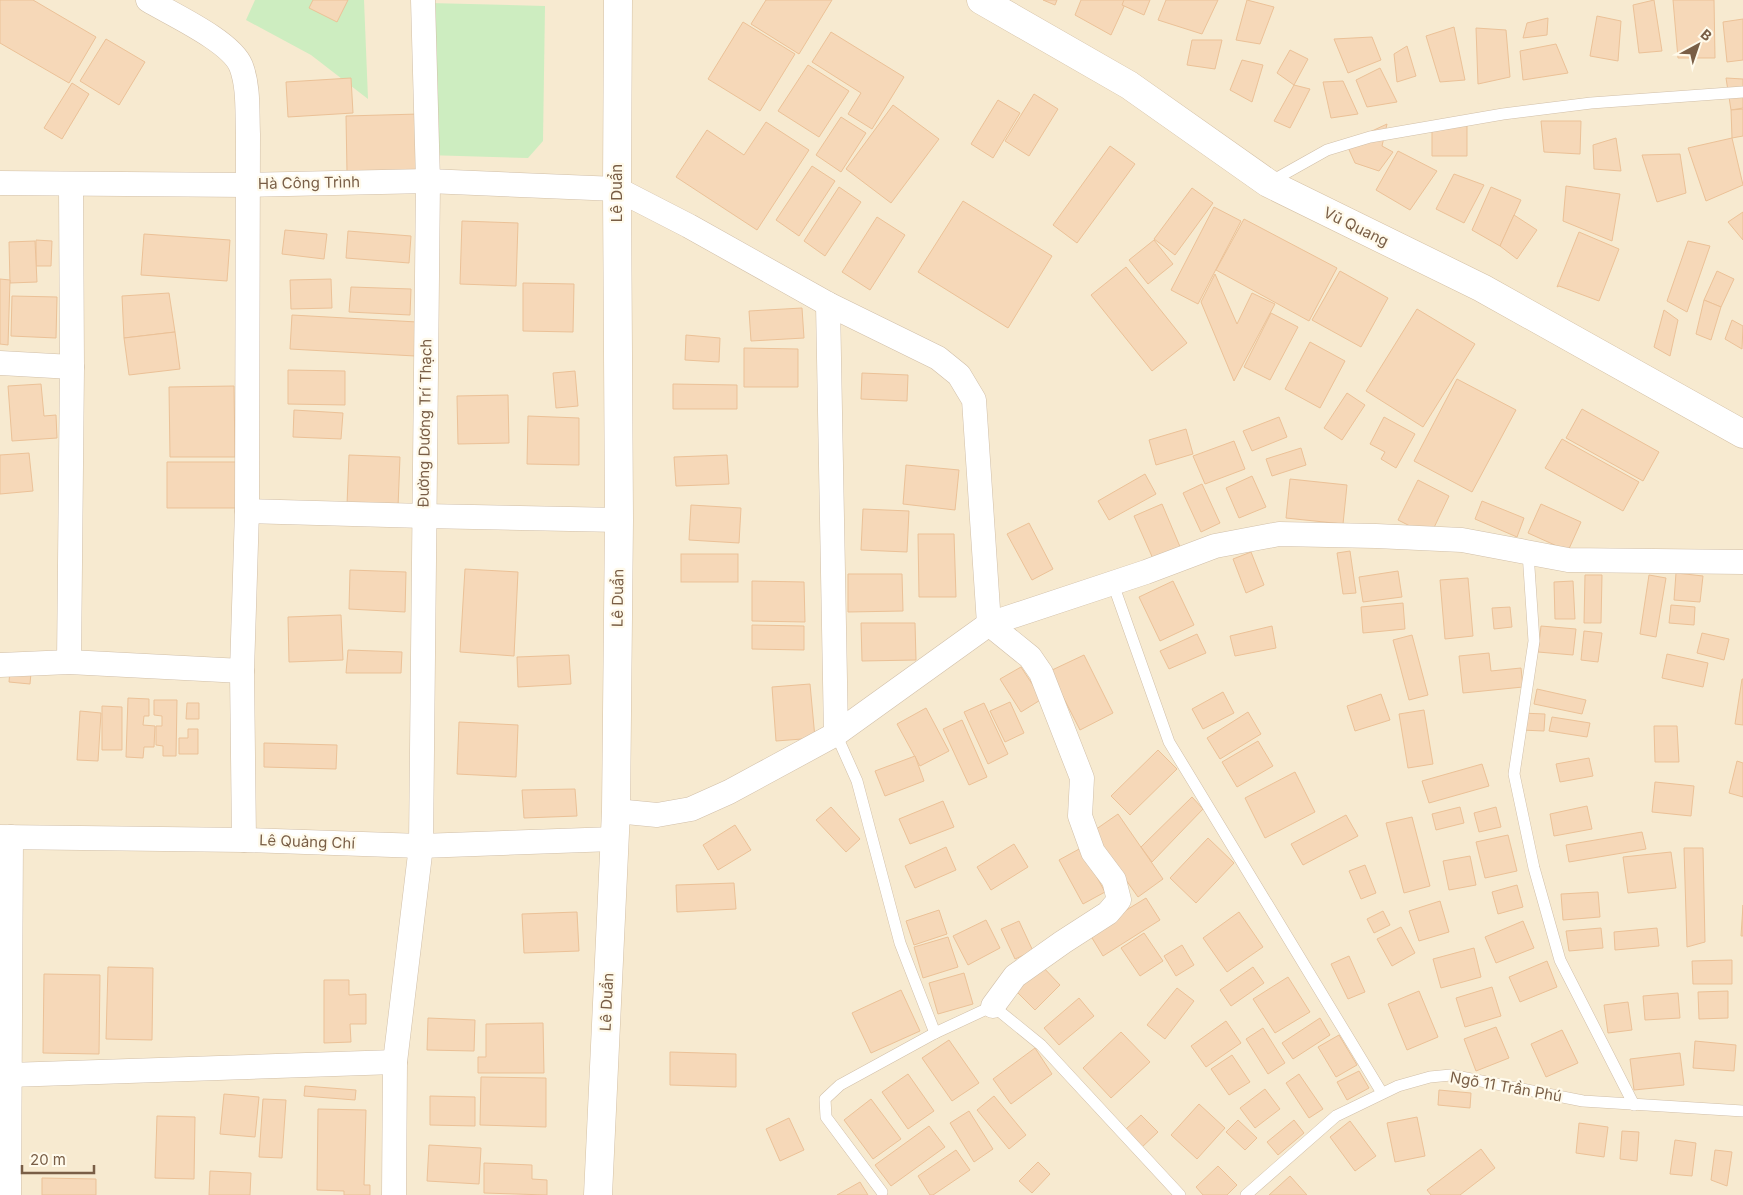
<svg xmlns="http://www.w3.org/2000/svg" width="1743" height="1195" viewBox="0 0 1743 1195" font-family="Inter,sans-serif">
<rect width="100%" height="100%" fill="#fef7e3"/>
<!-- residential -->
<rect fill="#f7ead0" x="0" y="0" width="1743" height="1195"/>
<!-- green -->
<g fill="#cdedc0">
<path d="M255,0H364L368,99L311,55L246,20Z"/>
<path d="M429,3L545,6L543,141L528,158L426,155Z"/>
</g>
<!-- building -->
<g fill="#f6d8b8" stroke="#ebc197">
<path d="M0,0H33L96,37L69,83L0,43Z"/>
<path d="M313,0H348L337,22L309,8Z"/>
<path d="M766,0H832L799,54L751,24Z"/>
<path d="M1043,0H1057L1055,5Z"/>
<path d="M1081,0H1127L1111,35L1075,15Z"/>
<path d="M1124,0H1150L1144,15L1122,5Z"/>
<path d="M1166,0H1218L1202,34L1158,20Z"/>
<path d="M1247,0L1274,7L1260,44L1236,40Z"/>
<path d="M1654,0L1662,51L1639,53L1633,5Z"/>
<path d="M1673,0H1714L1715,58H1678Z"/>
<path d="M1597,16L1621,21L1618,61L1590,56Z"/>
<path d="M1548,18L1547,35L1523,38L1527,23Z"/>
<path d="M1743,19V60L1727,62L1723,22Z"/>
<path d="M743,22L795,54L760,111L708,79Z"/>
<path d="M1454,27L1465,80L1440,82L1426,36Z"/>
<path d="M1476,28L1506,30L1510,77L1478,84Z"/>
<path d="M831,32L904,77L872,129L848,114L861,93L812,62Z"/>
<path d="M1372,37L1381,60L1348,73L1334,39Z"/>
<path d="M106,39L145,62L119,105L80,81Z"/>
<path d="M1192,40H1222L1215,69L1187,65Z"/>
<path d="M1556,44L1568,73L1523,80L1520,51Z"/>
<path d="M1407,46L1416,76L1397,82L1394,54Z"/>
<path d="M1290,50L1308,59L1294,85L1277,73Z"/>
<path d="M1242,60L1263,65L1252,102L1230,90Z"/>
<path d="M808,65L849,91L819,137L778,111Z"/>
<path d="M1380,68L1397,102L1367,107L1356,80Z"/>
<path d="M351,78L353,113L288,117L286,82Z"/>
<path d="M1726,78L1743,79V108L1731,110Z"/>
<path d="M1343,81L1358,114L1331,118L1323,82Z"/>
<path d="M72,83L89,94L62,139L44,128Z"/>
<path d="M1294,85L1310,89L1290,128L1274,121Z"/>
<path d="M1034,94L1058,109L1029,156L1005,141Z"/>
<path d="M998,100L1020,113L993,158L971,144Z"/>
<path d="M893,105L939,139L891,203L846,169Z"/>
<path d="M1743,109V136L1732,138L1731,110Z"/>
<path d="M419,114L421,170L347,172L346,116Z"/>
<path d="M1467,116V156H1432V124Z"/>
<path d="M841,117L866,133L841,172L816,155Z"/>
<path d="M1541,121H1581L1580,154L1544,152Z"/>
<path d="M766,122L809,150L757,230L676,177L707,130L744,155Z"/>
<path d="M1387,124L1382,146L1393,152L1379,171L1355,163L1346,143Z"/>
<path d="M1616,138L1621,171L1594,169L1593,145Z"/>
<path d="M1732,138L1743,185L1706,201L1688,148Z"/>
<path d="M1110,146L1135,164L1077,243L1053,225Z"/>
<path d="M1398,151L1437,171L1410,210L1376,190Z"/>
<path d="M1680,154L1686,193L1657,202L1642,155Z"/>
<path d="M812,166L835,181L799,236L776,220Z"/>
<path d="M1454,174L1484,185L1464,223L1436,209Z"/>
<path d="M1566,186L1620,194L1612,241L1563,221Z"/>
<path d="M839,187L861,202L825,256L804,241Z"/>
<path d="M1491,187L1521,200L1500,246L1472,230Z"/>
<path d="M1192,188L1213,203L1175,255L1154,239Z"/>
<path d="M963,201L1052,256L1008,328L918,272Z"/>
<path d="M1214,207L1241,221L1198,304L1171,290Z"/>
<path d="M1743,212V240L1728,222Z"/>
<path d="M1514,215L1537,230L1517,259L1500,246Z"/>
<path d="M877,217L905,235L870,290L842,272Z"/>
<path d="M1244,219L1337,268L1309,321L1216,270Z"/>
<path d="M462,221L518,223L516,286L460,284Z"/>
<path d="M285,230L327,234L324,259L282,254Z"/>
<path d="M348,231L411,236L409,263L346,258Z"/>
<path d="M1579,232L1619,249L1599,301L1559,286L1557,287Z"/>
<path d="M144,234L230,240L227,281L141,275Z"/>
<path d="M36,240L52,241L51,266H36Z"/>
<path d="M1154,240L1173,264L1148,284L1129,260Z"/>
<path d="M35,241L37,282L10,283L9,242Z"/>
<path d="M1688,241L1710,246L1687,312L1667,301Z"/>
<path d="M1126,267L1187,343L1152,371L1091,295Z"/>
<path d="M1340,271L1388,298L1361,347L1312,320Z"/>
<path d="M1717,271L1734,279L1721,307L1704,300Z"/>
<path d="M1215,274L1237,324L1252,293L1275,304L1234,381L1201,302Z"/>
<path d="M0,279L10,280L8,345L0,344Z"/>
<path d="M331,279L332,308L291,309L290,280Z"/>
<path d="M523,283L574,284L573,332L523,331Z"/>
<path d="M351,287L411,289L410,315L349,312Z"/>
<path d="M169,293L175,332L124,338L122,296Z"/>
<path d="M12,296L57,297L56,338L11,336Z"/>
<path d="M1704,300L1721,307L1711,340L1696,334Z"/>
<path d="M802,308L804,338L751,341L749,311Z"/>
<path d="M1417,309L1475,344L1423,427L1366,391Z"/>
<path d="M1664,310L1678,320L1670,356L1654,347Z"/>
<path d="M1271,313L1298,327L1270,380L1244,367Z"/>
<path d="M292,315L417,322L415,356L290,349Z"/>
<path d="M1732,320L1743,326L1742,349L1725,339Z"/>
<path d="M175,332L180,369L129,375L124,338Z"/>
<path d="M686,335L720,338L719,362L685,360Z"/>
<path d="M1310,342L1345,361L1320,408L1285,389Z"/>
<path d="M744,348L798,349V387H744Z"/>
<path d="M288,370L345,371V405L288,404Z"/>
<path d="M575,371L578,406L556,408L553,373Z"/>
<path d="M862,373L908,375L907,401L861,399Z"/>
<path d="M1457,379L1516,410L1472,492L1414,461Z"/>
<path d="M41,384L44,416L56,415L57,438L12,441L8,386Z"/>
<path d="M673,384L737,385V409H673Z"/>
<path d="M234,386L235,457H170L169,387Z"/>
<path d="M1347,393L1365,405L1342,440L1324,428Z"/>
<path d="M508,395L509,443L458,444L457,396Z"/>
<path d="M1582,409L1659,452L1643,481L1566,438Z"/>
<path d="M294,410L343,413L341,439L293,437Z"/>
<path d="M528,416L579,418V465L527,464Z"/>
<path d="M1279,417L1287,437L1252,451L1243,431Z"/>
<path d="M1384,417L1415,434L1396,468L1381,459L1385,452L1370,444Z"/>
<path d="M1186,429L1193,454L1156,465L1149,440Z"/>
<path d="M1562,439L1639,482L1623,511L1545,468Z"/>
<path d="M1234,441L1245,469L1205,484L1193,456Z"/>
<path d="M1301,448L1306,465L1272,476L1266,459Z"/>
<path d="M29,453L33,491L0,494V455Z"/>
<path d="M349,455L400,457L398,507L347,505Z"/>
<path d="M727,455L729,484L676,486L674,457Z"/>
<path d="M167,462H237L238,508H167Z"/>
<path d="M906,465L959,470L955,510L903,504Z"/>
<path d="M1145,474L1156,494L1109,520L1098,501Z"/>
<path d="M1252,476L1266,507L1239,518L1226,488Z"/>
<path d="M1290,479L1347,485L1343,524L1286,518Z"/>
<path d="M1418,480L1449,496L1430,536L1398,520Z"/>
<path d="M1202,484L1220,523L1201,532L1183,493Z"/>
<path d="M1482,501L1524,518L1517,537L1475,519Z"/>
<path d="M1162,504L1181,549L1154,561L1134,516Z"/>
<path d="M1541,504L1581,522L1568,551L1528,533Z"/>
<path d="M691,505L741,508L739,543L689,540Z"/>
<path d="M863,509L909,511L907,552L861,550Z"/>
<path d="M1029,523L1053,569L1032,580L1007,534Z"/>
<path d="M918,534H954L956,597H919Z"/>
<path d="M1350,551L1356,593L1343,594L1337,553Z"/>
<path d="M1251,552L1264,585L1246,593L1233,559Z"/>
<rect x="681" y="554" width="57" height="28"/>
<path d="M465,569L518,572L514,656L460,652Z"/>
<path d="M350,570L406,572L405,612L349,609Z"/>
<path d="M1398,571L1402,597L1363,602L1359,577Z"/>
<path d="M1676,573L1703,576L1700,602L1674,600Z"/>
<path d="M848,574H902L903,611L848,612Z"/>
<path d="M1585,575H1602L1601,623H1584Z"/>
<path d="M1649,575L1666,578L1656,637L1640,634Z"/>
<path d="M1468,578L1473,636L1445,639L1440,580Z"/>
<path d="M752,581L804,582L805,622L752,621Z"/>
<path d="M1173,581L1194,625L1160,641L1139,597Z"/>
<path d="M1573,581L1575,619H1555L1554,582Z"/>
<path d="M1403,603L1405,629L1363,633L1361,607Z"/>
<path d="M1671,605L1695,607L1694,625L1669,623Z"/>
<path d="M1510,607L1512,627L1494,629L1492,608Z"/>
<path d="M341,615L343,660L289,662L288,617Z"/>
<path d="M861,623H915L916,660L862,661Z"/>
<path d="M752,625L804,626V650L752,649Z"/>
<path d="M1272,626L1276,648L1235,656L1230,636Z"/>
<path d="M1541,626L1576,629L1573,655L1538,652Z"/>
<path d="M1584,631L1602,633L1598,662L1581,660Z"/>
<path d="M1702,633L1729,639L1724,660L1697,653Z"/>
<path d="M1197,634L1206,653L1169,669L1160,651Z"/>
<path d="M1412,635L1428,695L1409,700L1393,640Z"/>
<path d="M348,650L402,652L401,673H346Z"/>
<path d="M1489,653L1491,671L1521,668L1523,687L1463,693L1459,656Z"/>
<path d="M1667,654L1708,663L1703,687L1662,678Z"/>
<path d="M569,655L571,684L518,687L517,657Z"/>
<path d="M1084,655L1113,713L1080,730L1050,671Z"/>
<path d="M11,659L32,661L30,684L9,682Z"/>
<path d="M1021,667L1042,699L1021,712L1000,679Z"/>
<path d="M1742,679H1743V725L1735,724Z"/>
<path d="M810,684L815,738L776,741L772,687Z"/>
<path d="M1537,689L1586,700L1582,714L1534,704Z"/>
<path d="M1223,692L1234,713L1203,729L1192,709Z"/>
<path d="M1381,694L1390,720L1355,731L1347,706Z"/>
<path d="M128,698L149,699V716H144L143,725L155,726L154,747H144L143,758L126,757Z"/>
<path d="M154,700H177L176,756H163V746L156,745V726H162V716L154,715Z"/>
<path d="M1010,702L1024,733L1005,742L990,711Z"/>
<path d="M187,703H199V719H186Z"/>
<path d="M984,703L1008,754L988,764L964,712Z"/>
<path d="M102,706L122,707V750H102Z"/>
<path d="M926,708L949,751L920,766L897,724Z"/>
<path d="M1424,710L1433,764L1408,768L1399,714Z"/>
<path d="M80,711L101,713L98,761L77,760Z"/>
<path d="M1248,712L1261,734L1220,759L1207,738Z"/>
<path d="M1521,713L1545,714L1544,731L1521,730Z"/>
<path d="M1552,717L1590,723L1587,737L1549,731Z"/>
<path d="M962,720L987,777L969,785L943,729Z"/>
<path d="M459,722L518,725L516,777L457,774Z"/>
<path d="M1654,726H1677L1679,762H1655Z"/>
<path d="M188,729H198V754H179V738H188Z"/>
<path d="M1258,741L1273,766L1237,787L1222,762Z"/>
<path d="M264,743L337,745L336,769L264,767Z"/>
<path d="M1158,750L1177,769L1130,815L1111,796Z"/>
<path d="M915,756L924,781L885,796L875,771Z"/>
<path d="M1589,758L1593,776L1560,782L1556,764Z"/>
<path d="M1737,761L1743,763V797L1729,793Z"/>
<path d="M1482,764L1489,786L1429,803L1422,781Z"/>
<path d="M1295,772L1315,812L1265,838L1245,798Z"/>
<path d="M1655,782L1694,786L1691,816L1652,812Z"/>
<path d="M575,789L577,816L524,818L522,790Z"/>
<path d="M1192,797L1203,809L1152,862L1141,847Z"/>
<path d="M943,801L954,827L910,844L899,819Z"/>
<path d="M1587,806L1592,829L1554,836L1550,814Z"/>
<path d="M831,807L860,839L846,852L816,820Z"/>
<path d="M1460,807L1464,823L1436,830L1432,814Z"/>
<path d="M1496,807L1501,827L1479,832L1474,813Z"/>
<path d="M1118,814L1163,879L1138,897L1092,832Z"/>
<path d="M1346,815L1358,836L1303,865L1291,844Z"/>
<path d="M1412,817L1430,886L1404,893L1386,823Z"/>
<path d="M735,825L751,850L718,870L703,845Z"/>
<path d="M1642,832L1646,849L1569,862L1566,845Z"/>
<path d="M1508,835L1517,871L1485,878L1476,842Z"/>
<path d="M1208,838L1234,863L1196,903L1170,878Z"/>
<path d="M1014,844L1028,867L991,890L977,867Z"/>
<path d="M946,847L956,870L915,888L905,866Z"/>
<path d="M1081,848L1105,892L1083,904L1059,860Z"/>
<path d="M1684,848H1703L1705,942L1687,947Z"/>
<path d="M1671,852L1676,888L1628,893L1623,857Z"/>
<path d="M1470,856L1476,885L1449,890L1443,861Z"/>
<path d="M1365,865L1376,893L1361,899L1349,871Z"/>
<path d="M734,883L736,909L677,912L676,885Z"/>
<path d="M1517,885L1523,907L1498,914L1492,892Z"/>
<path d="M1598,892L1600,917L1563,920L1561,894Z"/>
<path d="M1146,898L1160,920L1103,956L1089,933Z"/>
<path d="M1440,901L1449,932L1419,941L1409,911Z"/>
<path d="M1743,905V936H1741Z"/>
<path d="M939,910L947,934L914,945L906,921Z"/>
<path d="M1383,911L1390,925L1374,933L1367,919Z"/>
<path d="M577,912L579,951L524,953L522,914Z"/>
<path d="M1239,912L1263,947L1227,972L1203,938Z"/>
<path d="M986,920L1000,948L968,965L953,936Z"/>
<path d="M1019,921L1033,951L1015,959L1001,929Z"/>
<path d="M1523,921L1534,948L1496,963L1485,937Z"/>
<path d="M1401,927L1415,953L1392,966L1377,939Z"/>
<path d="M1601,928L1603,948L1569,951L1566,931Z"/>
<path d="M1657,928L1659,946L1615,950L1614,932Z"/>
<path d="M1144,933L1163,961L1140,976L1121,948Z"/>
<path d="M948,937L958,967L923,978L914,947Z"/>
<path d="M1182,945L1194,965L1176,976L1164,956Z"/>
<path d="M1474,948L1481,977L1441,988L1433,959Z"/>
<path d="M1349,956L1365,992L1348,999L1331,964Z"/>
<path d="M1732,960V984H1693L1692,961Z"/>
<path d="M1547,961L1557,987L1520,1002L1509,977Z"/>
<path d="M1041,965L1060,985L1035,1010L1015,990Z"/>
<path d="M108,967L153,968L152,1040L106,1039Z"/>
<path d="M1253,967L1264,983L1231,1006L1220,990Z"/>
<path d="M964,973L973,1004L938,1014L929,983Z"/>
<path d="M44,974L100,975L99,1054L43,1053Z"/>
<path d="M1288,977L1310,1012L1275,1033L1253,999Z"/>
<path d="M324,980H349V995L366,994V1024H350L351,1042L324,1043Z"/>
<path d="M1492,987L1501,1016L1465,1027L1456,998Z"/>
<path d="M1177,988L1194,1001L1165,1039L1147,1025Z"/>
<path d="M901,990L920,1031L871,1053L852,1013Z"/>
<path d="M1419,991L1438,1037L1407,1050L1388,1004Z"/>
<path d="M1728,991V1018L1699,1019L1698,992Z"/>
<path d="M1678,993L1680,1018L1645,1020L1643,996Z"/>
<path d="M1079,998L1094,1016L1059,1045L1044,1028Z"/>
<path d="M1628,1002L1632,1030L1608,1033L1604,1005Z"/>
<path d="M428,1018L475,1020L474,1051L427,1050Z"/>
<path d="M1320,1018L1330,1035L1293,1059L1282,1043Z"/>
<path d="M1226,1021L1241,1043L1206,1067L1191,1046Z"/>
<path d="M543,1023L544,1073H478V1057H486V1024Z"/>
<path d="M1496,1027L1509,1058L1476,1071L1464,1039Z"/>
<path d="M1263,1028L1285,1063L1268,1074L1246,1039Z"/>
<path d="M1562,1030L1578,1063L1546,1077L1531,1044Z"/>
<path d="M1121,1032L1150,1062L1111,1098L1083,1068Z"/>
<path d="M1339,1035L1357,1065L1336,1077L1318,1047Z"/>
<path d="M949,1040L979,1083L952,1101L922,1058Z"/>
<path d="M1695,1041L1736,1045L1734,1071L1693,1068Z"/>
<path d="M1035,1048L1052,1074L1011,1104L993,1079Z"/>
<path d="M670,1052L736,1054V1087L670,1085Z"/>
<path d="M1680,1053L1684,1085L1634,1090L1630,1059Z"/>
<path d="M1232,1055L1250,1082L1229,1095L1211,1069Z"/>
<path d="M1359,1071L1369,1088L1347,1100L1337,1082Z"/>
<path d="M908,1074L934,1111L908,1129L882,1092Z"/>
<path d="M1299,1074L1323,1109L1309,1118L1286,1083Z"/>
<path d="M481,1077L546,1078V1127L480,1125Z"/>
<path d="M305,1086L356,1090L355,1100L304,1096Z"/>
<path d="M1265,1089L1280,1109L1255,1128L1240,1108Z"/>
<path d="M1439,1090L1471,1093L1470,1108L1438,1105Z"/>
<path d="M224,1094L259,1097L255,1137L220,1134Z"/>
<path d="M430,1096L475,1097V1126L430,1125Z"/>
<path d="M994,1096L1026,1135L1009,1149L977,1110Z"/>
<path d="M263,1099L286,1100L282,1158L259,1157Z"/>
<path d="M871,1099L901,1139L873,1159L844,1120Z"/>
<path d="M1199,1104L1225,1128L1197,1159L1171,1135Z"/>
<path d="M318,1109L366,1110L364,1185H370V1195H344V1191L317,1190Z"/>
<path d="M969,1111L993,1149L974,1162L950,1123Z"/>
<path d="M1141,1115L1158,1132L1141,1148L1125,1130Z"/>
<path d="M157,1116L195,1117L194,1179L155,1178Z"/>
<path d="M1417,1117L1425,1156L1395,1162L1387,1123Z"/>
<path d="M789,1118L804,1150L780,1161L766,1129Z"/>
<path d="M1238,1120L1257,1138L1245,1150L1226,1132Z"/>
<path d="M1294,1120L1304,1133L1278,1155L1267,1142Z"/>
<path d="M1350,1121L1376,1156L1355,1171L1330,1137Z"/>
<path d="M1579,1123L1608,1127L1604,1157L1576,1153Z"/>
<path d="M929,1126L945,1147L891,1186L875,1165Z"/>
<path d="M1622,1131L1639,1132L1637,1161L1620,1159Z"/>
<path d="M1675,1140L1696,1143L1692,1176L1670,1174Z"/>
<path d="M429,1145L481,1148L479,1184L427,1181Z"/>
<path d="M1481,1149L1495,1168L1460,1195H1431L1427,1190Z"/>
<path d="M956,1150L970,1170L933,1195H930L918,1176Z"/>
<path d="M1715,1150L1732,1152L1727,1186L1711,1180Z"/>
<path d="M1038,1162L1050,1174L1032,1193L1019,1181Z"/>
<path d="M484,1163L532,1165V1179L547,1180V1195L484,1193Z"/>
<path d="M1218,1166L1237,1185L1227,1195H1203L1196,1187Z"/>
<path d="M210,1171L251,1173L250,1195H209Z"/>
<path d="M1290,1176L1307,1195H1269Z"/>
<path d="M42,1178L96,1179V1195H42Z"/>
<path d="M860,1182L868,1195H837Z"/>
</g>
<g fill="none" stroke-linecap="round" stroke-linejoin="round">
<!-- lane casing -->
<g stroke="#d1bfa8" stroke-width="12">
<g id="lane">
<path d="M1270,182L1327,150L1370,137L1503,114L1591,103L1743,92"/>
<path d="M1528,553L1534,641L1514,774L1534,868L1560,960L1634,1105"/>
<path d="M1113,584L1169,742L1382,1093"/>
<path d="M836,734L857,781L900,943L935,1033"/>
<path d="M882,1192L826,1117L825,1099L840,1085L935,1033L993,1006L1041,1045L1180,1195"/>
<path d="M1246,1195L1336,1116L1398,1086L1430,1077L1451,1075L1583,1101L1743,1111"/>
</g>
</g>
<!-- street casing -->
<g stroke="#d1bfa8" stroke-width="25">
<g id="street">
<path d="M148,0C171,14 231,41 241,66C249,87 247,112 248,134L247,511L242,671L244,840"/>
<path d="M0,183L248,185L428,181L617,189L689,226L828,304L938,358L959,375L974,400L989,624L1030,657L1041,673L1082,778L1080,816L1093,852L1114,880L1119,900L1108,913L1063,942L1015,976L993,1006"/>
<path d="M828,304L836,734"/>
<path d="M0,363L72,367"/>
<path d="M247,511L424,516L619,520"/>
<path d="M69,662L72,367L71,185"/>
<path d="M0,665L69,662L242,671"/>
<path d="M616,811L657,815L691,809L729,792L836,734L989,624L1146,572L1215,546L1279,534L1376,536L1462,540L1568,560L1743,562"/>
<path d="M0,837L244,840L421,846L614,839"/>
<path d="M9,1075L395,1062"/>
<path d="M9,1195L11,837"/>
<path d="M394,1195L395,1062L421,846L428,181L423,0"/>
</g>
</g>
<!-- secondary casing -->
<g stroke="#d4c0a5" stroke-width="29">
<g id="secondary">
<path d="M981,0L1129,85L1268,183L1482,288L1743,434"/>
<path d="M598,1195L616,811L619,520L617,189L618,0"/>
</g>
</g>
<!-- lane -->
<use href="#lane" stroke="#fff" stroke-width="11"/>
<!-- street -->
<use href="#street" stroke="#fff" stroke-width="24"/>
<!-- secondary -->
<use href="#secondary" stroke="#fff" stroke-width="28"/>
</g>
<g text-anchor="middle" stroke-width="4.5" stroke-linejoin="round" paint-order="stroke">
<!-- street labels -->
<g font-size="15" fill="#795e46" stroke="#fffaeb">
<text transform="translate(309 183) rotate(-1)" y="5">Hà Công Trình</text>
<text transform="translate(617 193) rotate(-90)" y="5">Lê Duẩn</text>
<text transform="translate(1356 227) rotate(26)" y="5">Vũ Quang</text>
<text transform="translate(425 423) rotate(-89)" y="5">Đường Dương Trí Thạch</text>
<text transform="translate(618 598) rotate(-89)" y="5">Lê Duẩn</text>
<text transform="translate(307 842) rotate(2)" y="5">Lê Quảng Chí</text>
<text transform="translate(607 1002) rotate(-87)" y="5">Lê Duẩn</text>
<text transform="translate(1506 1087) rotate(10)" y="5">Ngõ 11 Trần Phú</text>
</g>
</g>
<!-- north arrow -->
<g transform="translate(1698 45) rotate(40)" stroke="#fffaeb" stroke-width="4" paint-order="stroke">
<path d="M0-4L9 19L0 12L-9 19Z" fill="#795e46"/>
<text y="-8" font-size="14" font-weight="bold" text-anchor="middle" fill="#795e46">B</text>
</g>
<!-- scale -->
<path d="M22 1165v8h72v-8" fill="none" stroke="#795e46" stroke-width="2.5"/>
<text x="30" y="1165" font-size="15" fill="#795e46" stroke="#fffaeb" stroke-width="4" paint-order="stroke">20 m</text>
</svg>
